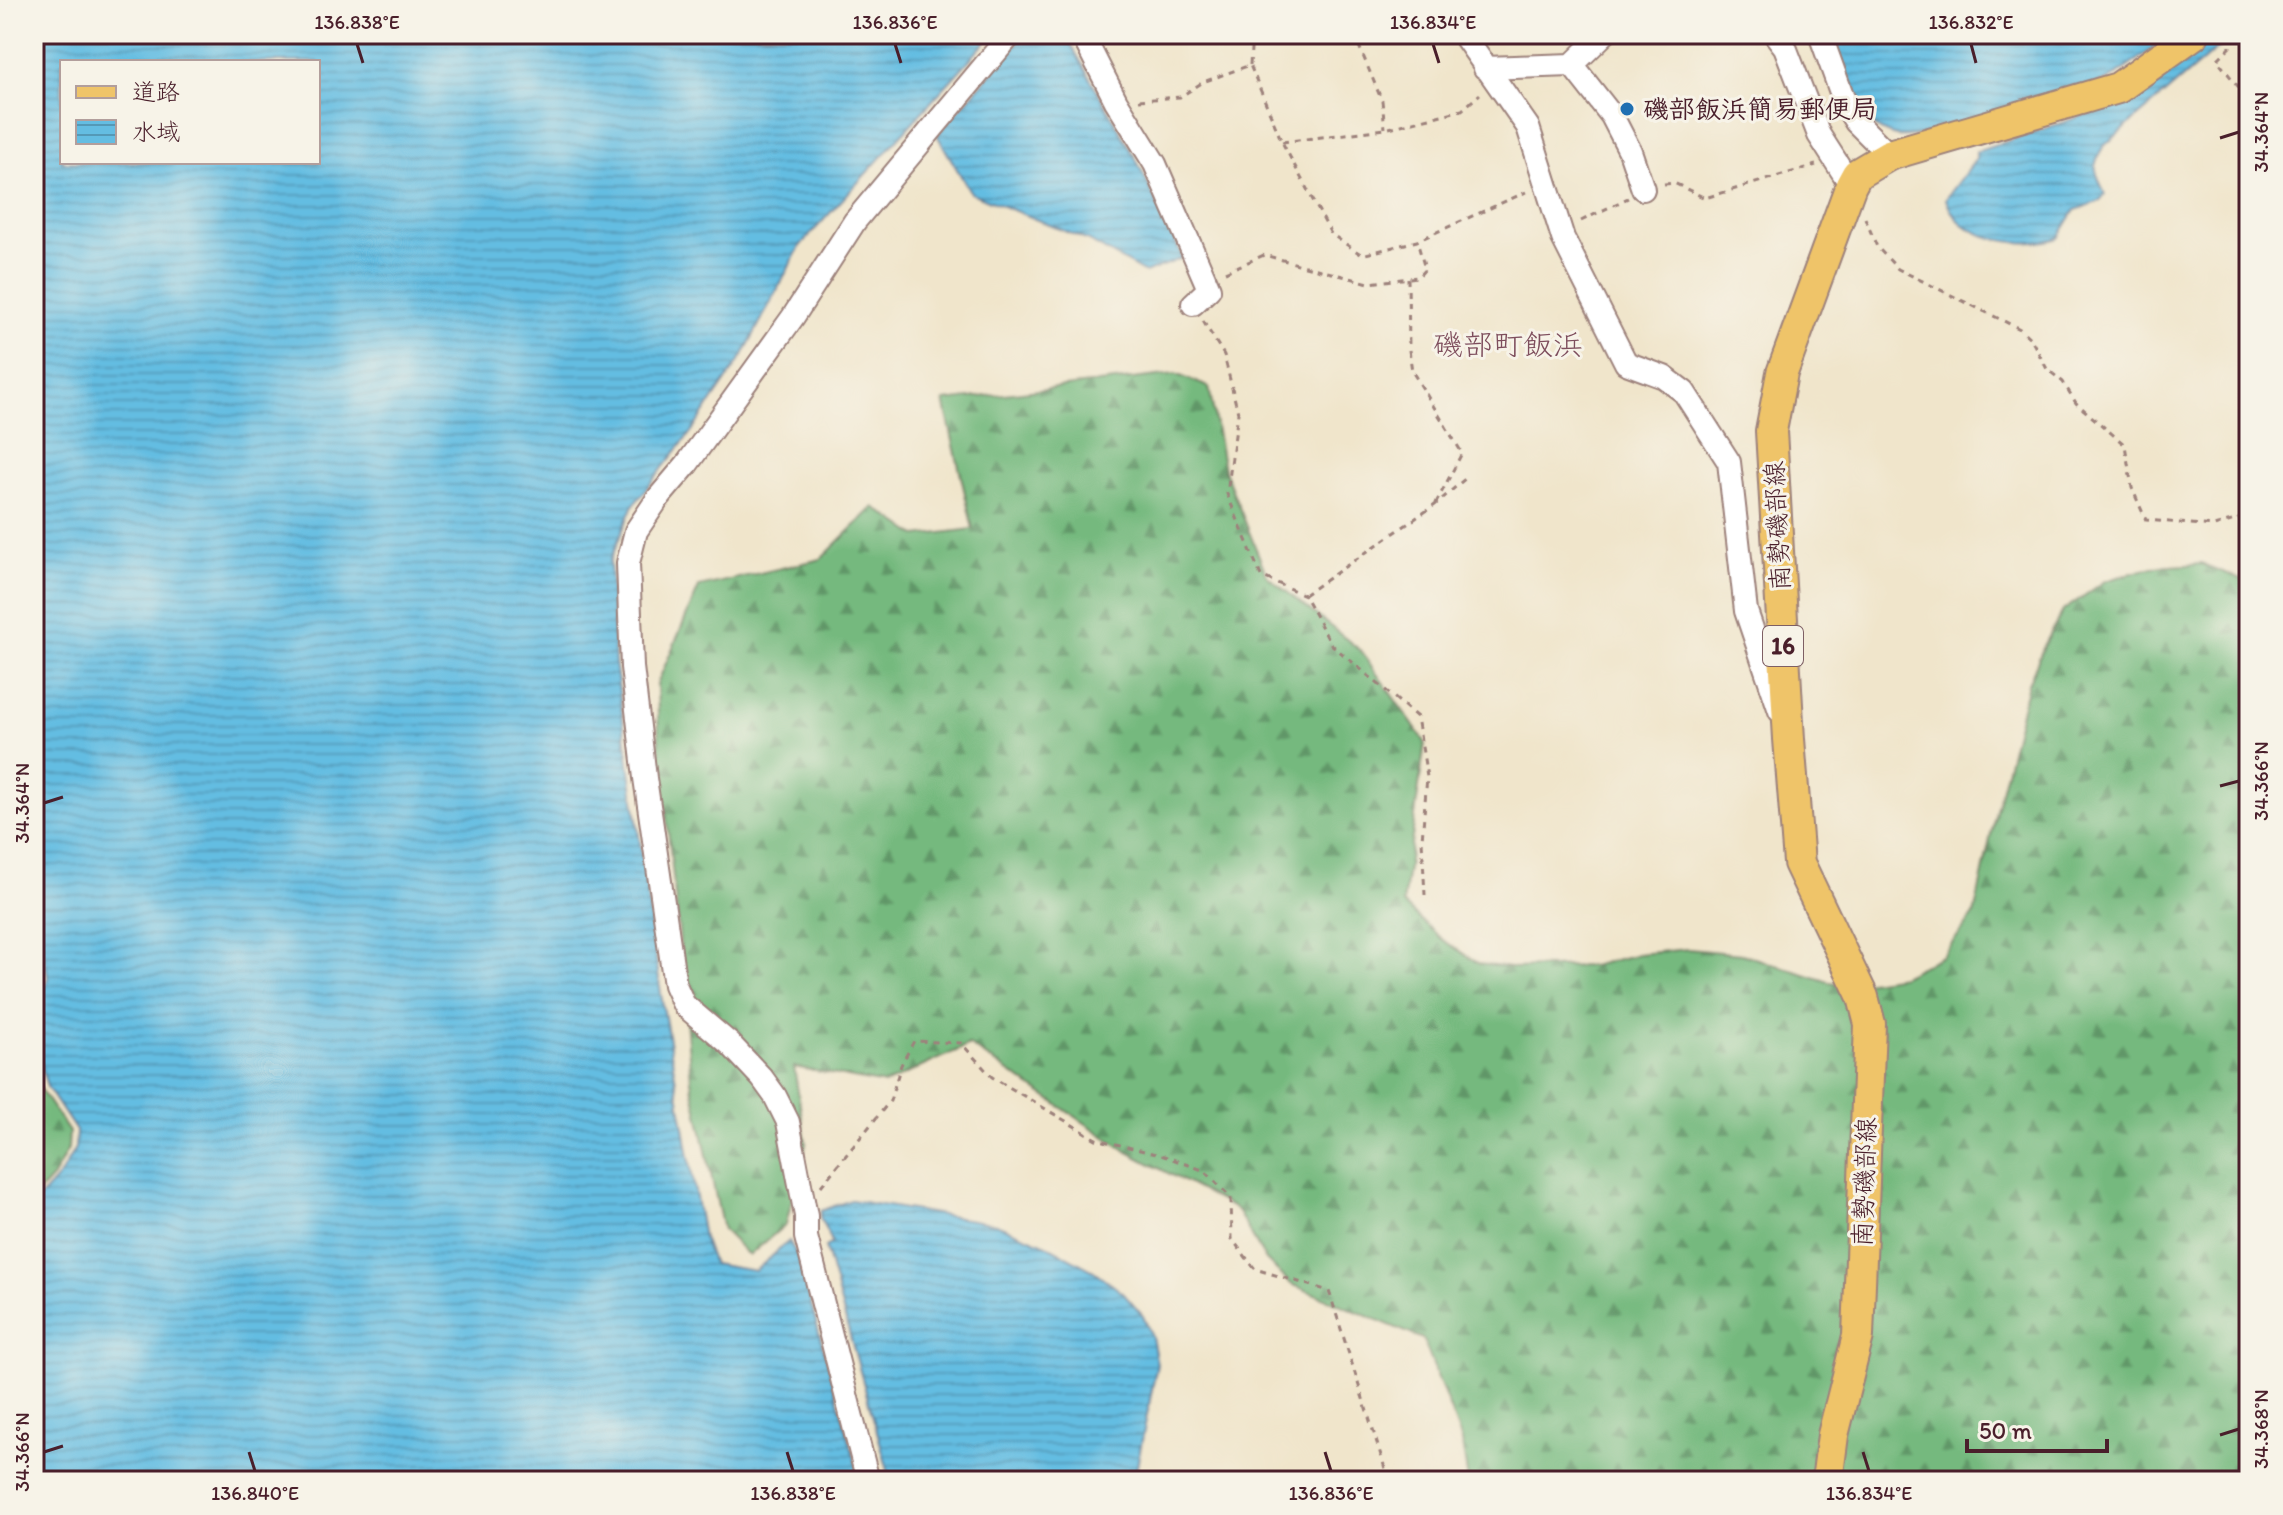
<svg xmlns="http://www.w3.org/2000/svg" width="2283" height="1515" viewBox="0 0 2283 1515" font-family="Itim,'Klee One',sans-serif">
<defs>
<pattern id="forest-firs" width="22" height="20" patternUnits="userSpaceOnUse" patternTransform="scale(2)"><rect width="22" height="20" fill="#74b97e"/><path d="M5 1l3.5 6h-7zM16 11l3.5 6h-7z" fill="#619667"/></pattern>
<pattern id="water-rules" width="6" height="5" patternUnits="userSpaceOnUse" patternTransform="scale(2)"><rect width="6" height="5" fill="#64bde2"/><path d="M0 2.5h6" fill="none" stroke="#5499b7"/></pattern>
</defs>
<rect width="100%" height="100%" fill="#f7f3e8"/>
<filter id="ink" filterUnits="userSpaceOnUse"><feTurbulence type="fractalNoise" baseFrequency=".0125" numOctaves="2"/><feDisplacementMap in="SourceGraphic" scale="16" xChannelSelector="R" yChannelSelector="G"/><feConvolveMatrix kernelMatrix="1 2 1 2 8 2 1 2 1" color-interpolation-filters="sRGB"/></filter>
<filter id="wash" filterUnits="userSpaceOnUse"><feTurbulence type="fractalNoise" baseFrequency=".006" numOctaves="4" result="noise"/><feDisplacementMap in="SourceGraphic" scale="32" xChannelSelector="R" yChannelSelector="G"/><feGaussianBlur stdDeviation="1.8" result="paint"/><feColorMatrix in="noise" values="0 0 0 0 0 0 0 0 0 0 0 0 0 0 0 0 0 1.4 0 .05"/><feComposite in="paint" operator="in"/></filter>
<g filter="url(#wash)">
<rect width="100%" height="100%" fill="#f0e5cb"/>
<!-- forest -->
<g fill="url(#forest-firs)" stroke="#5f6c54" stroke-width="2">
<path d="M1175,374L1209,387L1224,470L1267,576L1360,650L1425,742L1403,904L1443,940L1479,964L1510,968L1591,966L1638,954L1688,949L1742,954L1829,982L1850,984L1902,976L1942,956L1974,915L1996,811L2028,684L2044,646L2063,611L2105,581L2153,567L2202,564L2249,582V1481H1468L1462,1441L1423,1339L1291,1284L1266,1260L1236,1209L1128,1152L969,1045L885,1084L794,1067L806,1143L786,1224L749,1256L723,1230L691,1081L679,932L659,747L657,684L699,587L821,559L874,507L917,536L973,529L944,401Z"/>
<path d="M34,1060L40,1089L69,1132L68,1149L53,1177L34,1198Z"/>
</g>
<!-- water -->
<g fill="url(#water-rules)" stroke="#576e86" stroke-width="2" fill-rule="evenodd">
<path d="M34,34H993L800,246L742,357L692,431L632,507L610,561L615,662L661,994L703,1238L713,1264L755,1271L789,1241L797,1255L861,1481H34V1204L60,1175L75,1148L76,1131L47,1087L34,1037V1025L48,977L38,925L34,920ZM62,62H318V162H62Z"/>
<path d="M1025,34H1065L1136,159L1183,258L1145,273L1089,241L971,193L937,135Z"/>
<path d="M1830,34H2174L2109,80L1921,135C1913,135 1904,137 1896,136C1852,126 1844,70 1830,34Z"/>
<path d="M2217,39L2220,46L2104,146C2089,168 2097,172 2105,195L2098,202L2075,210L2058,238C2022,249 1959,241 1946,199L1976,159V152L2123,102L2201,45Z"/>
<path d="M851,1200L996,1224L1042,1243L1094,1271L1123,1293L1143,1316L1152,1337L1157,1364L1134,1481H891L825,1247L832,1243L820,1218L821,1211Z"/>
</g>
</g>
<g filter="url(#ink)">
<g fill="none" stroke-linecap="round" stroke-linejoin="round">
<!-- minor casing -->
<g stroke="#9d827b" stroke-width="26">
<g id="minor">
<path d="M1082,34L1116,101L1155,164L1209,289L1193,304"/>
<path d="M1463,34L1528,127L1563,238L1626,363L1664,377L1684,392L1729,462L1746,611L1780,711"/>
<path d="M1775,34L1785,47L1819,135L1851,185"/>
<path d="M1820,34L1846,106L1856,122L1889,155"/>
<path d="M1572,65L1612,116L1630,151L1643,189"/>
<path d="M1485,68L1572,65L1604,34"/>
<path d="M868,1481L806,1237V1216L788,1122L775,1096L762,1078L730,1044L684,1005L675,985L645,778L632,667L628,563L636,531L659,497L687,464L793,317L855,221L1011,34"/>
</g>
</g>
<!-- major casing -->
<g stroke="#9d827b" stroke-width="34">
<path id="major" d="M1827,1481L1833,1435L1858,1336L1870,1024L1863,997L1799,863L1789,739L1771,431L1782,373L1851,185L1857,174L1889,155L2118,88L2194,34"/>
</g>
<!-- path -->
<g stroke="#9d827b" stroke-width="3" stroke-dasharray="6 6" stroke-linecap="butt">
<path d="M1354,34L1382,101L1385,128"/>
<path d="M2230,34V47L2217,60L2249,100"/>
<path d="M1250,65L1252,34"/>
<path d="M1139,100L1180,97L1203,82L1250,65L1282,142L1331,234L1362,255L1417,241L1526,192"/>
<path d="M1282,142L1385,129L1462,110L1480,94"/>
<path d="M1664,184L1674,183L1705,198L1816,165"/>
<path d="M1865,218L1877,247L1898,269L2020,329L2031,339L2047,369L2063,382L2076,403L2125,445L2132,488L2146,520L2214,526L2249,516"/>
<path d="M1581,221L1628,198"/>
<path d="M1225,272L1264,255L1369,283L1418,277L1425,269L1417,241"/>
<path d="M1408,278L1409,350L1412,371L1462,453L1435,505"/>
<path d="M1203,321L1224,355L1238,413L1227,494L1261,576L1304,595L1331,644L1417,717L1427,777L1422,840L1425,895"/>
<path d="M1304,595L1435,505L1467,477"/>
<path d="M821,1186L890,1101L901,1065L914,1041L961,1043L992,1077L1096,1139L1164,1156L1205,1171L1231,1198L1232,1239L1255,1269L1329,1291L1389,1481"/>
</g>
<!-- minor -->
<use href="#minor" stroke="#fff" stroke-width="22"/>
<!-- major -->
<use href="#major" stroke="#efc469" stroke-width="30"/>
</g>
</g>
<!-- ticks -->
<path fill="none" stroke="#4a1f2b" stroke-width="3" d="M357,44L363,63M895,44L901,63M1433,44L1439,63M1971,44L1976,63M2220,138L2239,132M2220,786L2239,781M44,803L63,797M2220,1435L2239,1429M44,1452L63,1446M249,1452L255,1471M787,1452L793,1471M1325,1452L1331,1471M1863,1452L1869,1471"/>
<!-- markers -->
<circle fill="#1f6fb2" stroke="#f7f3e8" stroke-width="3" cx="1627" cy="109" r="8"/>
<g text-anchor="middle" stroke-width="6" stroke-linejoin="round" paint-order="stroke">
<!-- shield labels -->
<rect fill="#f7f3e8" stroke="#7e5f64" stroke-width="2" x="1763" y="626" width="40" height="40" rx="6"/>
<g font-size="24" font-weight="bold" fill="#4a1f2b">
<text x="1783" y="654">16</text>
</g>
<!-- poi labels -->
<g font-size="26" font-weight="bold" fill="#4a1f2b" stroke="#f7f3e8" text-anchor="start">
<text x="1643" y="118">磯部飯浜簡易郵便局</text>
</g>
<!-- street labels -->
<g font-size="26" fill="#4a1f2b" stroke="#f7f3e8">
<text transform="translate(1777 526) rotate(-93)" y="9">南勢磯部線</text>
<text transform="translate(1864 1182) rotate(-88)" y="9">南勢磯部線</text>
</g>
<!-- quarter labels -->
<g font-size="30" fill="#7e4e5d" stroke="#f7f3e8">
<text x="1508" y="355">磯部町飯浜</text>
</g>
</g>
<!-- margin -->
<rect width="2283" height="1515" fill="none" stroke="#f7f3e8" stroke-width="88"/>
<!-- legend -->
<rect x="60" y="60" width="260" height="104" fill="#f7f3e8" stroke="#b29e9c" stroke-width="2"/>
<rect x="76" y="86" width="40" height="12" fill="#efc469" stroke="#b29e9c" stroke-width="2"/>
<text x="132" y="100" font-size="24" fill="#4a1f2b">道路</text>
<rect x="76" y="120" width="40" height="24" fill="url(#water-rules)" stroke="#b29e9c" stroke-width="2"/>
<text x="132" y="140" font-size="24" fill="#4a1f2b">水域</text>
<!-- scale -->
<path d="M1967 1439v12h140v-12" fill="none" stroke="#4a1f2b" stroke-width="4"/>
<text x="1979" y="1439" font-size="24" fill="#4a1f2b" stroke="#f7f3e8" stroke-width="6" paint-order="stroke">50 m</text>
<rect x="44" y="44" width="2195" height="1427" fill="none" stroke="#4a1f2b" stroke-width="3"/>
<g font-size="20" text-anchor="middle" fill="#4a1f2b">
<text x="357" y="29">136.838°E</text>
<text x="895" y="29">136.836°E</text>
<text x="1433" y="29">136.834°E</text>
<text x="1971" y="29">136.832°E</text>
<text transform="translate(2261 132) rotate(-90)" y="7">34.364°N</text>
<text transform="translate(2261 781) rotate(-90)" y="7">34.366°N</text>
<text transform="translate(22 803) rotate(-90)" y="7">34.364°N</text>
<text transform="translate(2261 1429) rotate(-90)" y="7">34.368°N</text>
<text transform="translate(22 1452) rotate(-90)" y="7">34.366°N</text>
<text x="255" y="1500">136.840°E</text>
<text x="793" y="1500">136.838°E</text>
<text x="1331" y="1500">136.836°E</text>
<text x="1869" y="1500">136.834°E</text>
</g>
</svg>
